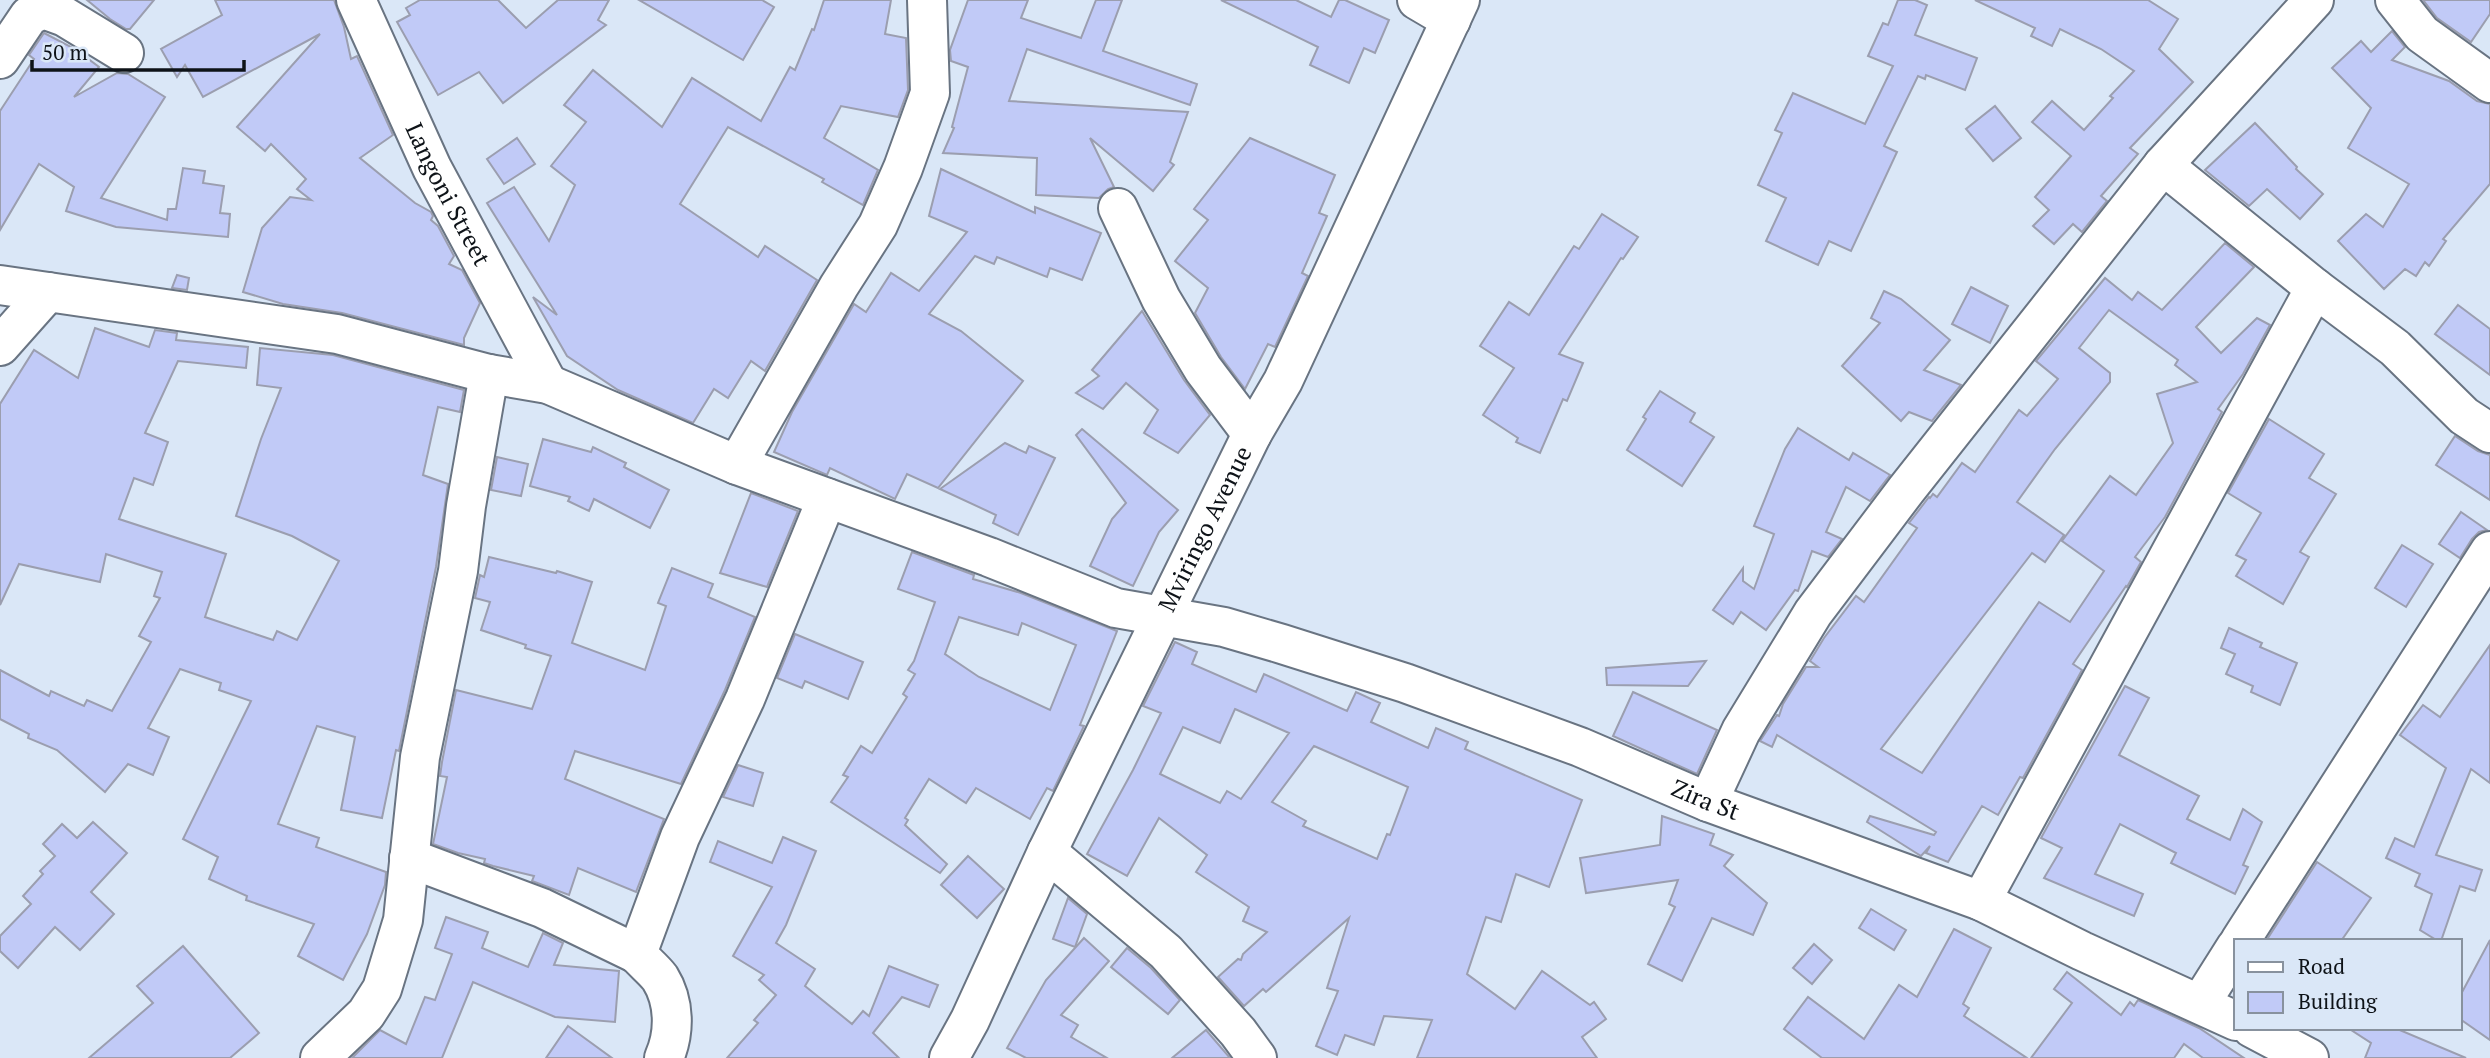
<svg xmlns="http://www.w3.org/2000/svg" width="2490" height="1058" viewBox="0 0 2490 1058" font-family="'PT Serif',serif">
<rect width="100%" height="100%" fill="#dae7f7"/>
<!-- building -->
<g fill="#c1caf7" stroke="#9b9eaf" stroke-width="2" fill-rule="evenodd">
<path d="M87,0H154L130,29H126L110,19Z"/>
<path d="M215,0H334L344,27L351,59L357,56L393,135L360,158L415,203L431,212L433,216L431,220L438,226L454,256L449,264L462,270L480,303L464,338V345L342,313L283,304L243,292L262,228L290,197L311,200L297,189L306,179L271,144L265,151L237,127L320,34L203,97L185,65L177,77L161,49L222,15Z"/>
<path d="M420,0H498L526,28L558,0H609L598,20L606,25L503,103L479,72L438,95L397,22L410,15L406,8Z"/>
<path d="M639,0H762L774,7L743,60Z"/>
<path d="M824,0H891L885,34L906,38L908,90L898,117L841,106L824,138L878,170L863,205L822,182L824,179L728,127L680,204L758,257L765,246L817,280L765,371L751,361L728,398L714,389L693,423L618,390L567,356L533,297L557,315L487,203L514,187L549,241L575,185L551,166L586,122L564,105L593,70L662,127L692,78L761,121L790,67L795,70L812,29L814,30Z"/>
<path d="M968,0H1028L1021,18L1081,38L1096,0H1122L1103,51L1197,84L1190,105L1027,49L1009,101L1188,112L1170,162L1174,165L1153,191L1090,138L1114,187L1108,189L1099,198L1036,195L1037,158L943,153L954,128L952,127L968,67L951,61L950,50Z"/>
<path d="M1221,0H1296L1331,17L1339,0H1345L1389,20L1375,53L1364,48L1349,83L1310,65L1318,47Z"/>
<path d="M1898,0H1915L1927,5L1915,35L1977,58L1965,90L1926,75L1925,79L1918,76L1884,146L1897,152L1851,251L1829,241L1818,265L1766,241L1786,198L1758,185L1782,133L1775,130L1793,93L1865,124L1893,66L1868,56L1883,23L1888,25Z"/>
<path d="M1975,0H2148L2178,19L2159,49L2193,82L2130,148L2138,154L2101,196L2107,201L2082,232L2073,224L2054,244L2033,226L2049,210L2035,197L2071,156L2032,122L2052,101L2084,130L2113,98L2110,96L2134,71L2101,49L2060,29L2052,46L2031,36L2035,28Z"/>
<path d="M2423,0H2490V14L2471,42L2437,18Z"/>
<path d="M2392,31L2405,47L2392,60L2449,81L2477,101L2490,104V184L2443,239L2446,241L2429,266L2425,262L2416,276L2405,269L2384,289L2338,241L2366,214L2383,227L2409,184L2348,148L2371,108L2332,68L2361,41L2371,52Z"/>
<path d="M44,33L75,49L99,67L74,97L117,73L128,74L165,97L101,198L167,220L168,209H176L183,168L205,171L203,183L224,186L220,213L230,214L228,237L116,227L66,211L74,187L39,164L0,230V111L34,59L29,55Z"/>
<path d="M1995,106L2021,138L1993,161L1966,129Z"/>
<path d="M2255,123L2297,167L2296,169L2323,194L2300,219L2267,189L2249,206L2205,170Z"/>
<path d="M517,138L535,164L504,184L487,159Z"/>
<path d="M1250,138L1335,175L1319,213L1327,216L1302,273L1308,276L1275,347L1268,344L1245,389L1221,357L1195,313L1208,288L1175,261L1208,220L1194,209Z"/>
<path d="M941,169L1035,213V207L1101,233L1082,280L1050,268L1047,277L997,257L994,264L975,256L929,314L961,331L1023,381L938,488L907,474L895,499L830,468L827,475L774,452L792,412L854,304L866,312L891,273L919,291L967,232L929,216Z"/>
<path d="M1602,214L1638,237L1623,259L1621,258L1559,354L1583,363L1567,401L1563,399L1540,453L1516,442L1518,438L1483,415L1514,368L1480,346L1509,302L1529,315L1574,246L1579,249Z"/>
<path d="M2225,243L2254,267L2196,327L2221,353L2257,318L2270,325L2243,374L2218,409L2222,412L2165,517L2135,557L2141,562L2127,587L2126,586L2073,664L2082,670L2023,778L2020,777L1998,815L1982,806L1948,862L1926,853L1930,846L1921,856L1867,822L1870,816L1934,835L1936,832L1777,735L1772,747L1760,741L1777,715L1779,716L1783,704L1806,667H1818L1810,661L1824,638L1856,596L1864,602L1917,528L1909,523L1929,497L1930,498L1933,494L1937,497L1962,463L1975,472L2019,410L2027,416L2058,379L2036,361L2105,278L2132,300L2138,292L2162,310ZM2109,310L2178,360L2175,365L2197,382L2157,394L2173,443L2136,495L2110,476L2062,541L2104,571L2070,622L2039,602L1922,773L1881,749L2032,553L2045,562L2064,535L2017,502L2055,449L2110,382V373L2079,348Z"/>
<path d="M177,275L189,278L187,290L172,288Z"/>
<path d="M1971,287L2008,306L1990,343L1952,324Z"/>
<path d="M1884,291L1901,299L1950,340L1924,370L1961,385L1932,421L1909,412L1901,421L1842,366L1880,323L1871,318Z"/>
<path d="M2458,305L2490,329V375L2435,334Z"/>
<path d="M1142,311L1184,380L1210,415L1178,453L1144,433L1158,410L1126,383L1103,409L1076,393L1099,376L1092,370Z"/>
<path d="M95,328L149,347L155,330L177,333L176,340L248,347L246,368L178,361L145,433L168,442L153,485L134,478L119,519L226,554L205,617L273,640L277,631L297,640L339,561L292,536L236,516L261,439L281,388L257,385L260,348L333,355L464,390L460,412L438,407L423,475L448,484L436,567L399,751L396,750L382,818L341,810L355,737L317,726L278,824L319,838L316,847L386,872L385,885L367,934L343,980L298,956L314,924L246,900L247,896L209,879L218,857L183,839L251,701L219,690L221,683L180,669L148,728L169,737L153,775L128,764L105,792L57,750L28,738L29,734L0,719V670L49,696L51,691L84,706L87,700L112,711L151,642L139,636L160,598L154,596L162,572L106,554L100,582L19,564L0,605V404L34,350L78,378Z"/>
<path d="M1660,391L1695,413L1690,422L1714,437L1682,486L1627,450L1646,419L1643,417Z"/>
<path d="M2269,419L2324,454L2309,478L2336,494L2300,552L2309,557L2283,604L2236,576L2246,560L2236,555L2261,513L2228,493Z"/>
<path d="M1798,428L1849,460L1853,453L1890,475L1870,501L1846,487L1826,532L1842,539L1828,557L1812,551L1798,591L1795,590L1766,630L1741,612L1733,624L1713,610L1743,568V581L1754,589L1774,534L1754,526L1785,449Z"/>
<path d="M1082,429L1178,510L1159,532L1133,586L1090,566L1112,519L1126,503L1076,435Z"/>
<path d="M2455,436L2478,451L2490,455V500L2436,465Z"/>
<path d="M543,439L591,452L593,447L626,463L624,467L669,490L650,528L594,499L589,511L568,501L570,497L530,486Z"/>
<path d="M1005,443L1026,453L1029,446L1055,458L1018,535L993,523L996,515L940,489Z"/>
<path d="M497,457L528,464L521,496L491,490Z"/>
<path d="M751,493L798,511L767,587L720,573Z"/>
<path d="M2461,512L2487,530L2479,532L2472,539L2460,558L2439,544Z"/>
<path d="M2402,545L2433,564L2406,607L2375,588Z"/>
<path d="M912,552L974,575L973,579L1021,593L1117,631L1080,725L1084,726L1053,791L1047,788L1030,819L976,788L966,803L929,779L905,818L908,820L905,825L947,864L940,873L831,802L848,777L843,775L861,746L872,753L907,697L903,694L915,674L908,670L914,661L935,602L898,589ZM959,617L1018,635L1022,623L1076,645L1050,710L979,677L945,654Z"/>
<path d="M489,557L556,573L557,571L592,582L572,643L645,670L666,606L658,603L672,568L713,584L708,597L755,617L725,690L681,784L575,751L565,779L664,819L636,892L578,868L569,895L532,881L534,876L493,866L484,863L485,859L458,853L433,844L447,777L440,776L442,762L456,690L532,709L551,656L525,648L526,645L481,630L490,602L475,598L480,575L484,577Z"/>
<path d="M2229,628L2262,643L2260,647L2297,663L2280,705L2251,692L2253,686L2226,674L2235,654L2221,648Z"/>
<path d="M795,634L863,662L848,699L805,681L802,688L777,678Z"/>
<path d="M1175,642L1197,652L1192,664L1256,692L1264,674L1347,711L1356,692L1380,703L1371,722L1428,748L1436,728L1468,742L1465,749L1582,800L1549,887L1516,874L1501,922L1486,917L1467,974L1515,1009L1542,971L1590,1005L1594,1002L1606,1019L1582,1037L1597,1058H1417L1432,1020L1384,1016L1374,1045L1345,1035L1337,1055L1316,1046L1338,991L1327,988L1349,918L1266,992L1263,989L1244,1006L1218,977L1238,959L1241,960L1243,954L1267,932L1243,921L1249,907L1196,872L1207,855L1159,818L1127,876L1087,854L1133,770L1161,713L1143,706ZM1235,709L1289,733L1241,799L1227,791L1220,803L1160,774L1183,727L1220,743ZM1314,746L1408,787L1390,835L1387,834L1377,859L1303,826L1306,821L1272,802Z"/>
<path d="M2490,645V783L2471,769L2436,855L2482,870L2475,891L2460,886L2441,941H2438L2420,930L2432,894L2415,886L2420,874L2386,858L2395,838L2414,847L2446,768L2400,735L2423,705L2440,717Z"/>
<path d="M1706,661L1688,686L1607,685L1606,668Z"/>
<path d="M2125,686L2149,698L2119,755L2199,796L2187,819L2230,840L2243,809L2262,822L2243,865L2248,867L2235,894L2171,863L2176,853L2120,824L2095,874L2143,894L2134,916L2044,878L2062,848L2041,838Z"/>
<path d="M1633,692L1717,730L1697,774L1613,736Z"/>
<path d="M738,765L763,773L753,806L723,797Z"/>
<path d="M1662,816L1714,834L1710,845L1733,855L1724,866L1767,903L1753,935L1712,918L1682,981L1648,964L1675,907L1669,904L1678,880L1586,893L1580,858L1660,845Z"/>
<path d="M93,822L127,853L91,892L114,914L80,950L55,927L18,968L0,951V936L31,904L23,896L43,874L40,871L55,856L43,844L62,824L77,838Z"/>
<path d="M783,837L816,851L786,925L776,943L815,969L805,986L852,1024L863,1011L869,1016L889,966L938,985L929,1007L902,997L873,1033L899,1058H727L758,1023L754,1020L776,995L759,980L764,975L733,956L772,887L710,862L718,841L772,863Z"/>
<path d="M968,856L1004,889L977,918L941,885Z"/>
<path d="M2317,862L2371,898L2341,941H2266Z"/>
<path d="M1068,898L1087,914L1075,947L1053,939Z"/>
<path d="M1871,909L1906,930L1894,950L1859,928Z"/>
<path d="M446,917L488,932L482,948L528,967L543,933L563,943L554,965L619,971L615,1022L555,1017L473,982L442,1058H352L380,1030L406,1044L425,997L435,1000L452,954L435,948Z"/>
<path d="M1954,929L1991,948L1963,1004L1969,1008L1964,1016L2027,1058H1822L1784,1029L1808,997L1864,1039L1899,985L1917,997Z"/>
<path d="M1084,938L1109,961L1061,1015L1078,1025L1071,1037L1107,1058H1026L1007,1048L1046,980Z"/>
<path d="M2490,940V1040L2460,1019V996Z"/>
<path d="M1814,944L1832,960L1812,984L1793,968Z"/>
<path d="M183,946L259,1033L230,1058H89L153,1003L137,986Z"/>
<path d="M1127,948L1151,968L1180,1000L1168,1014L1111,967Z"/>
<path d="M2067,972L2121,1015L2130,1002L2134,1006L2138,1000L2199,1028L2244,1058H2203L2184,1044L2174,1058H2031L2072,1003L2054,989Z"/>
<path d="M568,1026L612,1058H546Z"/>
<path d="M2348,1028H2395L2466,1058H2365L2371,1043Z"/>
<path d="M1206,1030L1230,1058H1172Z"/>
</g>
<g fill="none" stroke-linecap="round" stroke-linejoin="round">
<!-- minor casing -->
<g stroke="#697482" stroke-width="42">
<g id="minor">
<path id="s1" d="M356,0L432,168L548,384"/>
<path d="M1417,0L1451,20"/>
<path d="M2395,0L2422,34L2490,83"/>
<path d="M0,59L29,16L43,9L65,17L124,53"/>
<path d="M2163,165L2315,288L2395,348L2464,416L2490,433"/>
<path d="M1118,208L1161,299L1203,369L1252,434"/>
<path id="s2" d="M0,285L337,334L489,374L548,384L737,465L989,557L1116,608L1224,627L1282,644L1405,683L1580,747L1708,802L1981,901L2082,951L2236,1021"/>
<path d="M0,346L48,292"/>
<path d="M737,465L839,286L878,225L903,168L930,93L927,0"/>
<path d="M1708,802L1741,731L1813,613L1906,490L2163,165L2314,0"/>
<path d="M1047,852L1166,952L1238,1032L1257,1058"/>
<path d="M409,858L542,908L637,954"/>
<path d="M1981,901L2315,288"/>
<path d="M2240,941L2490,551"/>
<path d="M2200,1004L2236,947"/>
<path d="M2252,1028L2309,1058"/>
<path d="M320,1058L366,1014L382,989L403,920L420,757L458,571L466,506L489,374"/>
<path d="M664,1058C675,1033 675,1002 660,978C654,970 644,962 637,954L680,837L745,699L827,498"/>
<path id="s3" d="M949,1058L970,1020L1047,852L1252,434L1283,381L1460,0"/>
</g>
</g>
<!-- minor -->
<use href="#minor" stroke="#fff" stroke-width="38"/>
</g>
<g text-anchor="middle" stroke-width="6" stroke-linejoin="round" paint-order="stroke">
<!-- street labels -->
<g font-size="24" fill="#0e1318" stroke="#dae7f7">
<text dy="8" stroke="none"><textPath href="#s1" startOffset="215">Langoni Street</textPath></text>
<text dy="8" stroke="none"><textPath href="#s3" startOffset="588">Mviringo Avenue</textPath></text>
<text dy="8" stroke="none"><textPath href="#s2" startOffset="1790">Zira St</textPath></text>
</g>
</g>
<!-- legend -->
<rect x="2234" y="939" width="228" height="91" fill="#dae7f7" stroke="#88929e" stroke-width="2"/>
<rect x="2248" y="962" width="35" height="10" fill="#ffffff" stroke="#88929e" stroke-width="2"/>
<text x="2298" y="974" font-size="21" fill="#0e1318">Road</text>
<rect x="2248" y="992" width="35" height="21" fill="#c1caf7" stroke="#88929e" stroke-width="2"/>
<text x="2298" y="1009" font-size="21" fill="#0e1318">Building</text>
<!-- scale -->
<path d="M32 60v10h212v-10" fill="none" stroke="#0e1318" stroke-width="3.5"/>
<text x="42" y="60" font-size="21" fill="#0e1318" stroke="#dae7f7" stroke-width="5" paint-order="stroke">50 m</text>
</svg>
